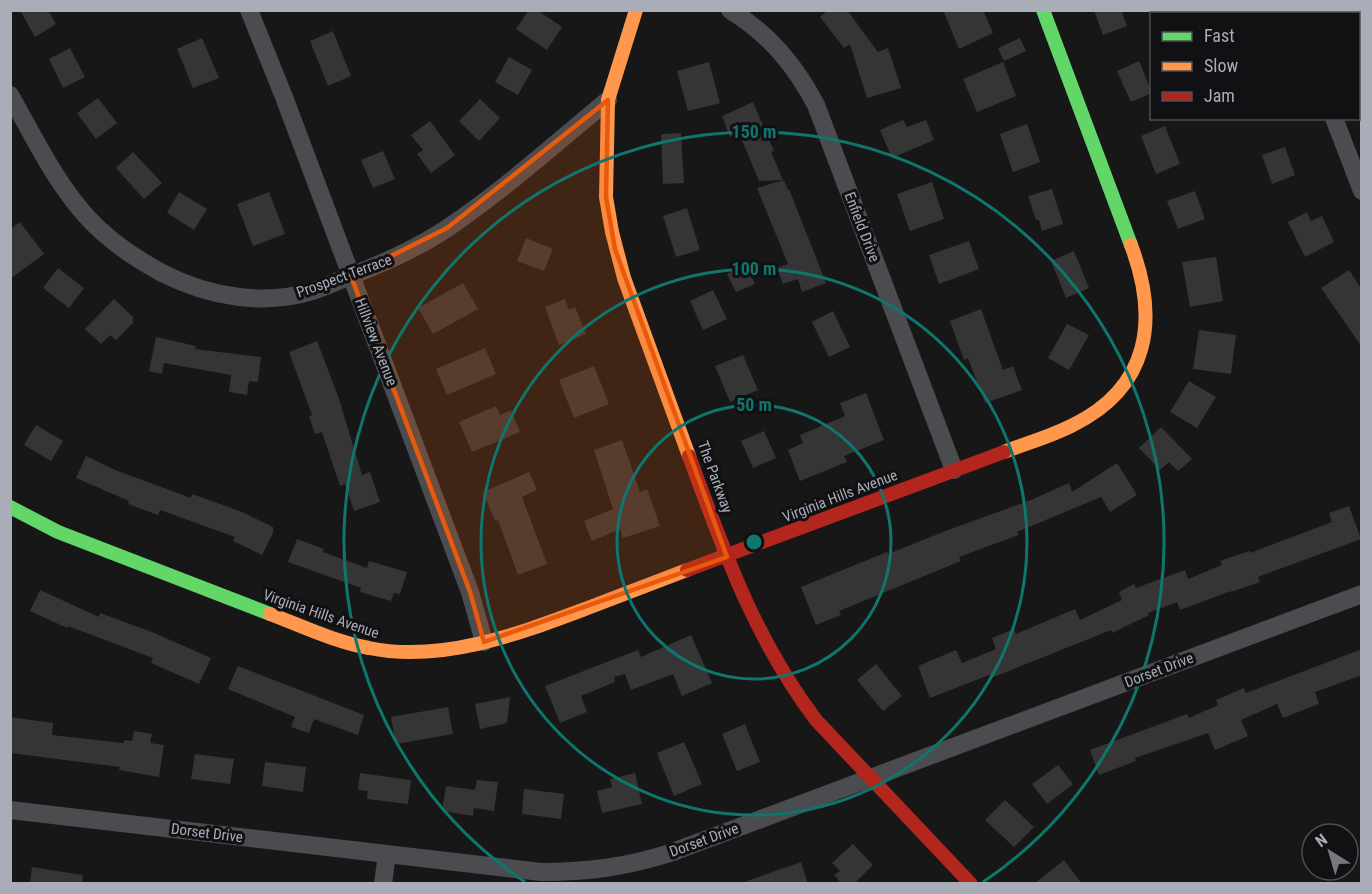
<svg xmlns="http://www.w3.org/2000/svg" width="1372" height="894" viewBox="0 0 1372 894" font-family="'Roboto Condensed',sans-serif">
<rect width="100%" height="100%" fill="#171717"/>
<!-- building -->
<g fill="#353536">
<path d="M20,10H48L56,24L35,37Z"/>
<path d="M529,10H537L562,27L547,50L516,29Z"/>
<path d="M828,10H847L878,52L888,48L901,88L867,98L850,44L844,48L820,17Z"/>
<path d="M943,10H983L993,33L959,49Z"/>
<path d="M1094,10H1121L1127,26L1103,35Z"/>
<path d="M333,31L351,76L328,86L310,41Z"/>
<path d="M202,38L219,78L193,88L177,49Z"/>
<path d="M1020,38L1026,51L1004,61L998,48Z"/>
<path d="M70,48L85,77L63,88L49,59Z"/>
<path d="M509,57L532,70L518,95L495,82Z"/>
<path d="M1139,61L1152,93L1131,102L1117,71Z"/>
<path d="M709,62L720,103L688,111L677,71Z"/>
<path d="M1003,62L1016,96L977,112L963,79Z"/>
<path d="M98,98L117,123L96,139L77,113Z"/>
<path d="M480,99L500,118L479,141L459,121Z"/>
<path d="M753,102L774,151L771,152L783,180L759,181L739,133L730,137L722,116Z"/>
<path d="M903,120L907,127L926,120L934,140L892,158L880,130Z"/>
<path d="M430,121L455,155L431,173L417,154L423,150L411,135Z"/>
<path d="M1027,124L1040,162L1013,172L1000,134Z"/>
<path d="M1165,126L1180,164L1156,174L1141,136Z"/>
<path d="M681,133L684,183L663,184L661,134Z"/>
<path d="M1285,147L1295,175L1272,184L1262,155Z"/>
<path d="M383,151L395,179L373,188L361,160Z"/>
<path d="M133,152L162,183L144,199L116,168Z"/>
<path d="M784,180L788,190L789,189L826,283L802,292L798,279L783,284L777,268L788,264L757,188Z"/>
<path d="M932,182L944,219L910,231L897,194Z"/>
<path d="M1052,189L1063,224L1042,231L1039,220H1036L1028,196Z"/>
<path d="M1195,191L1205,219L1178,229L1167,201Z"/>
<path d="M179,192L207,209L194,230L167,213Z"/>
<path d="M269,192L285,234L253,246L237,204Z"/>
<path d="M687,208L700,250L676,257L663,216Z"/>
<path d="M1307,212L1311,221L1322,216L1334,242L1305,257L1288,222Z"/>
<path d="M20,222L44,254L10,279V229Z"/>
<path d="M526,238L553,249L544,271L517,261Z"/>
<path d="M969,241L979,269L939,284L929,255Z"/>
<path d="M1074,251L1089,288L1066,298L1051,261Z"/>
<path d="M1216,257L1223,301L1190,307L1182,262Z"/>
<path d="M746,265L755,284L736,292L727,274Z"/>
<path d="M58,268L84,288L69,308L43,288Z"/>
<path d="M1349,270L1362,290V347L1321,288Z"/>
<path d="M463,283L478,309L433,334L418,308Z"/>
<path d="M713,290L727,319L703,330L690,301Z"/>
<path d="M114,299L133,317V323L116,340L110,335L101,344L85,329Z"/>
<path d="M565,299L569,310L575,307L586,334L559,345L545,307Z"/>
<path d="M981,309L1003,370L1013,366L1022,390L985,403L968,358L964,360L950,321Z"/>
<path d="M833,311L850,347L829,357L812,322Z"/>
<path d="M1067,324L1089,335L1069,370L1048,358Z"/>
<path d="M1199,330L1236,335L1231,374L1193,369Z"/>
<path d="M156,337L196,346L195,349L261,357L258,382L249,381L247,395L229,392L231,375L164,363L162,374L149,371Z"/>
<path d="M317,341L339,399L362,475L370,472L380,502L354,511L345,484L340,486L322,432L315,434L309,416L312,415L289,352Z"/>
<path d="M485,348L496,374L447,395L436,369Z"/>
<path d="M743,355L758,390L730,402L715,366Z"/>
<path d="M594,366L609,404L574,418L559,380Z"/>
<path d="M1189,381L1216,397L1197,428L1170,412Z"/>
<path d="M866,393L884,440L844,456L847,462L800,481L788,450L803,443L800,435L845,416L840,403Z"/>
<path d="M496,406L500,415L511,410L520,432L472,452L459,422Z"/>
<path d="M36,425L63,441L51,461L24,445Z"/>
<path d="M1161,427L1192,459L1178,471L1169,462L1160,470L1139,448Z"/>
<path d="M764,431L776,458L753,468L741,441Z"/>
<path d="M622,440L640,492L647,489L660,526L623,538L620,529L592,541L584,521L613,509L594,450Z"/>
<path d="M86,456L115,470L191,498L192,494L242,512L273,527V533L262,555L233,541L235,537L160,510L158,515L128,504L129,501L76,478Z"/>
<path d="M1117,463L1137,495L1110,512L1101,497L1017,532L1019,535L959,557L961,561L839,611L841,615L816,625L801,587L887,552L888,554L948,530L1031,500L1069,483L1072,492Z"/>
<path d="M529,472L537,490L522,497L547,564L518,575L498,520L495,521L483,492Z"/>
<path d="M1349,506L1361,539L1258,577L1260,582L1231,592V591L1180,610L1177,602L1148,613L1149,615L1112,633L1111,630L991,678L989,675L930,698L918,666L956,650L962,663L996,649L992,638L1014,629L1016,634L1075,609L1080,620L1122,600L1119,592L1134,584L1136,588L1185,570L1188,579L1222,565L1220,561L1249,551L1250,553L1332,522L1329,513Z"/>
<path d="M297,539L324,549L323,552L367,568L369,561L407,572L400,594L394,593L391,601L360,592L361,588L288,562Z"/>
<path d="M40,590L99,617L100,613L152,632L211,658L199,684L151,663L153,658L68,626L67,628L30,611Z"/>
<path d="M691,635L712,683L682,696L673,674L631,690L625,674L614,677L615,682L581,696L587,712L560,723L545,686L638,650L641,657Z"/>
<path d="M1362,649V675L1315,692L1319,704L1283,718L1277,704L1241,720L1248,736L1215,750L1208,733L1135,758L1136,761L1099,775L1090,750L1187,714L1189,718L1218,705L1216,700L1244,688L1246,693Z"/>
<path d="M876,664L902,696L883,711L857,680Z"/>
<path d="M238,666L364,715L358,735L314,719L309,733L291,727L295,717L228,689Z"/>
<path d="M510,697L507,723L480,729L475,704Z"/>
<path d="M448,707L453,734L396,744L391,717Z"/>
<path d="M10,717L53,723L52,735L124,743V740L132,741L134,731L152,734L150,743L164,745L159,777L119,770L120,767L10,753Z"/>
<path d="M745,724L760,762L737,771L722,734Z"/>
<path d="M684,742L702,784L674,796L657,753Z"/>
<path d="M195,754L234,759L230,784L191,779Z"/>
<path d="M265,762L306,767L303,792L262,786Z"/>
<path d="M1058,765L1073,784L1047,804L1032,784Z"/>
<path d="M360,773L411,780L408,804L367,799L368,791L358,790Z"/>
<path d="M635,773L642,804L602,813L597,791L612,787L610,779Z"/>
<path d="M477,780L498,782L494,811L474,808L473,816L442,811L446,786L475,790Z"/>
<path d="M524,789L564,794L561,819L522,814Z"/>
<path d="M1005,800L1034,827L1014,847L985,820Z"/>
<path d="M853,844L873,865L854,884H842L834,875L840,871L832,863Z"/>
<path d="M1064,860L1082,884H1034Z"/>
<path d="M801,862L808,884H747V881Z"/>
<path d="M32,867L83,875L82,884H30Z"/>
</g>
<g fill="none" stroke-linecap="round" stroke-linejoin="round">
<!-- street -->
<g stroke="#4b4c50" stroke-width="18">
<path d="M249,10L284,97L470,592L484,642"/>
<path d="M730,10C769,34 795,65 816,105L954,470"/>
<path d="M1309,10L1310,14"/>
<path d="M10,95C34,137 55,182 88,218C109,241 136,259 164,274C210,297 264,306 313,291C326,287 339,280 351,276C385,262 418,248 449,227C505,189 556,143 608,100"/>
<path d="M1334,118L1362,191"/>
<path d="M10,810L541,872C587,872 626,867 670,853L1362,594"/>
<path d="M383,884L387,854"/>
</g>
<!-- fast -->
<g stroke="#63d668" stroke-width="14">
<path d="M1043,10L1131,245"/>
<path d="M10,507L58,532L270,614"/>
</g>
<!-- slow -->
<g stroke="#ff974d" stroke-width="14">
<path d="M636,10L608,100L606,197L612,232L624,278L689,456"/>
<path d="M1004,452C1027,443 1052,436 1073,425C1150,387 1159,319 1131,245"/>
<path d="M270,614C302,626 335,642 369,648C442,663 518,634 585,609C619,596 653,583 687,570"/>
</g>
<!-- jam -->
<g stroke="#b3261e" stroke-width="14">
<path d="M689,456C724,551 754,638 816,720L971,884"/>
<path d="M687,570L1004,452"/>
</g>
</g>
<!-- marked area -->
<path fill="#e8590c" fill-opacity="0.2" stroke="#e8590c" stroke-width="4.5" stroke-linejoin="round" d="M608,100L606,197L615,249L727,557L484,642L470,592L351,276L447,228Z"/>
<!-- distance rings -->
<g fill="none" stroke="#0f766e" stroke-width="3">
<circle cx="754" cy="542" r="137"/>
<circle cx="754" cy="542" r="273"/>
<path d="M525 882A410 410 0 1 1 983 882"/>
</g>
<g text-anchor="middle" stroke-width="6" stroke-linejoin="round" paint-order="stroke">
<!-- street labels -->
<g font-size="15" fill="#a8adb8" stroke="#111113">
<text transform="translate(862 227) rotate(69)" y="5">Enfield Drive</text>
<text transform="translate(344 276) rotate(-20)" y="5">Prospect Terrace</text>
<text transform="translate(376 342) rotate(69)" y="5">Hillview Avenue</text>
<text transform="translate(715 477) rotate(70)" y="5">The Parkway</text>
<text transform="translate(840 496) rotate(-21)" y="5">Virginia Hills Avenue</text>
<text transform="translate(321 614) rotate(19)" y="5">Virginia Hills Avenue</text>
<text transform="translate(1159 670) rotate(-21)" y="5">Dorset Drive</text>
<text transform="translate(207 833) rotate(7)" y="5">Dorset Drive</text>
<text transform="translate(704 840) rotate(-20)" y="5">Dorset Drive</text>
</g>
</g>
<circle cx="754" cy="542" r="9" fill="#0f766e" stroke="#111113" stroke-width="3"/>
<g font-size="18" text-anchor="middle" font-weight="bold" fill="#0f766e" stroke="#111113" stroke-width="6" stroke-linejoin="round" paint-order="stroke">
<text x="754" y="138">150 m</text>
<text x="754" y="275">100 m</text>
<text x="754" y="411">50 m</text>
</g>
<!-- border -->
<rect width="1372" height="894" fill="none" stroke="#a8adb8" stroke-width="24"/>
<!-- legend -->
<rect x="1150" y="12" width="210" height="108" fill="#111113" stroke="#4d4f55" stroke-width="1.5"/>
<rect x="1162" y="32" width="30" height="9" fill="#63d668" stroke="#4d4f55" stroke-width="1.5"/>
<text x="1204" y="42" font-size="18" fill="#a8adb8">Fast</text>
<rect x="1162" y="62" width="30" height="9" fill="#ff974d" stroke="#4d4f55" stroke-width="1.5"/>
<text x="1204" y="72" font-size="18" fill="#a8adb8">Slow</text>
<rect x="1162" y="92" width="30" height="9" fill="#b3261e" stroke="#4d4f55" stroke-width="1.5"/>
<text x="1204" y="102" font-size="18" fill="#a8adb8">Jam</text>
<!-- north arrow -->
<g transform="translate(1330 852) rotate(323)"><circle r="28" fill="#111113" stroke="#4d4f55" stroke-width="1.5"/>
<path d="M0-4.5L10 22L0 15L-10 22Z" fill="#757880"/>
<text y="-9" font-size="16" font-weight="bold" text-anchor="middle" fill="#a8adb8">N</text>
</g>
</svg>
